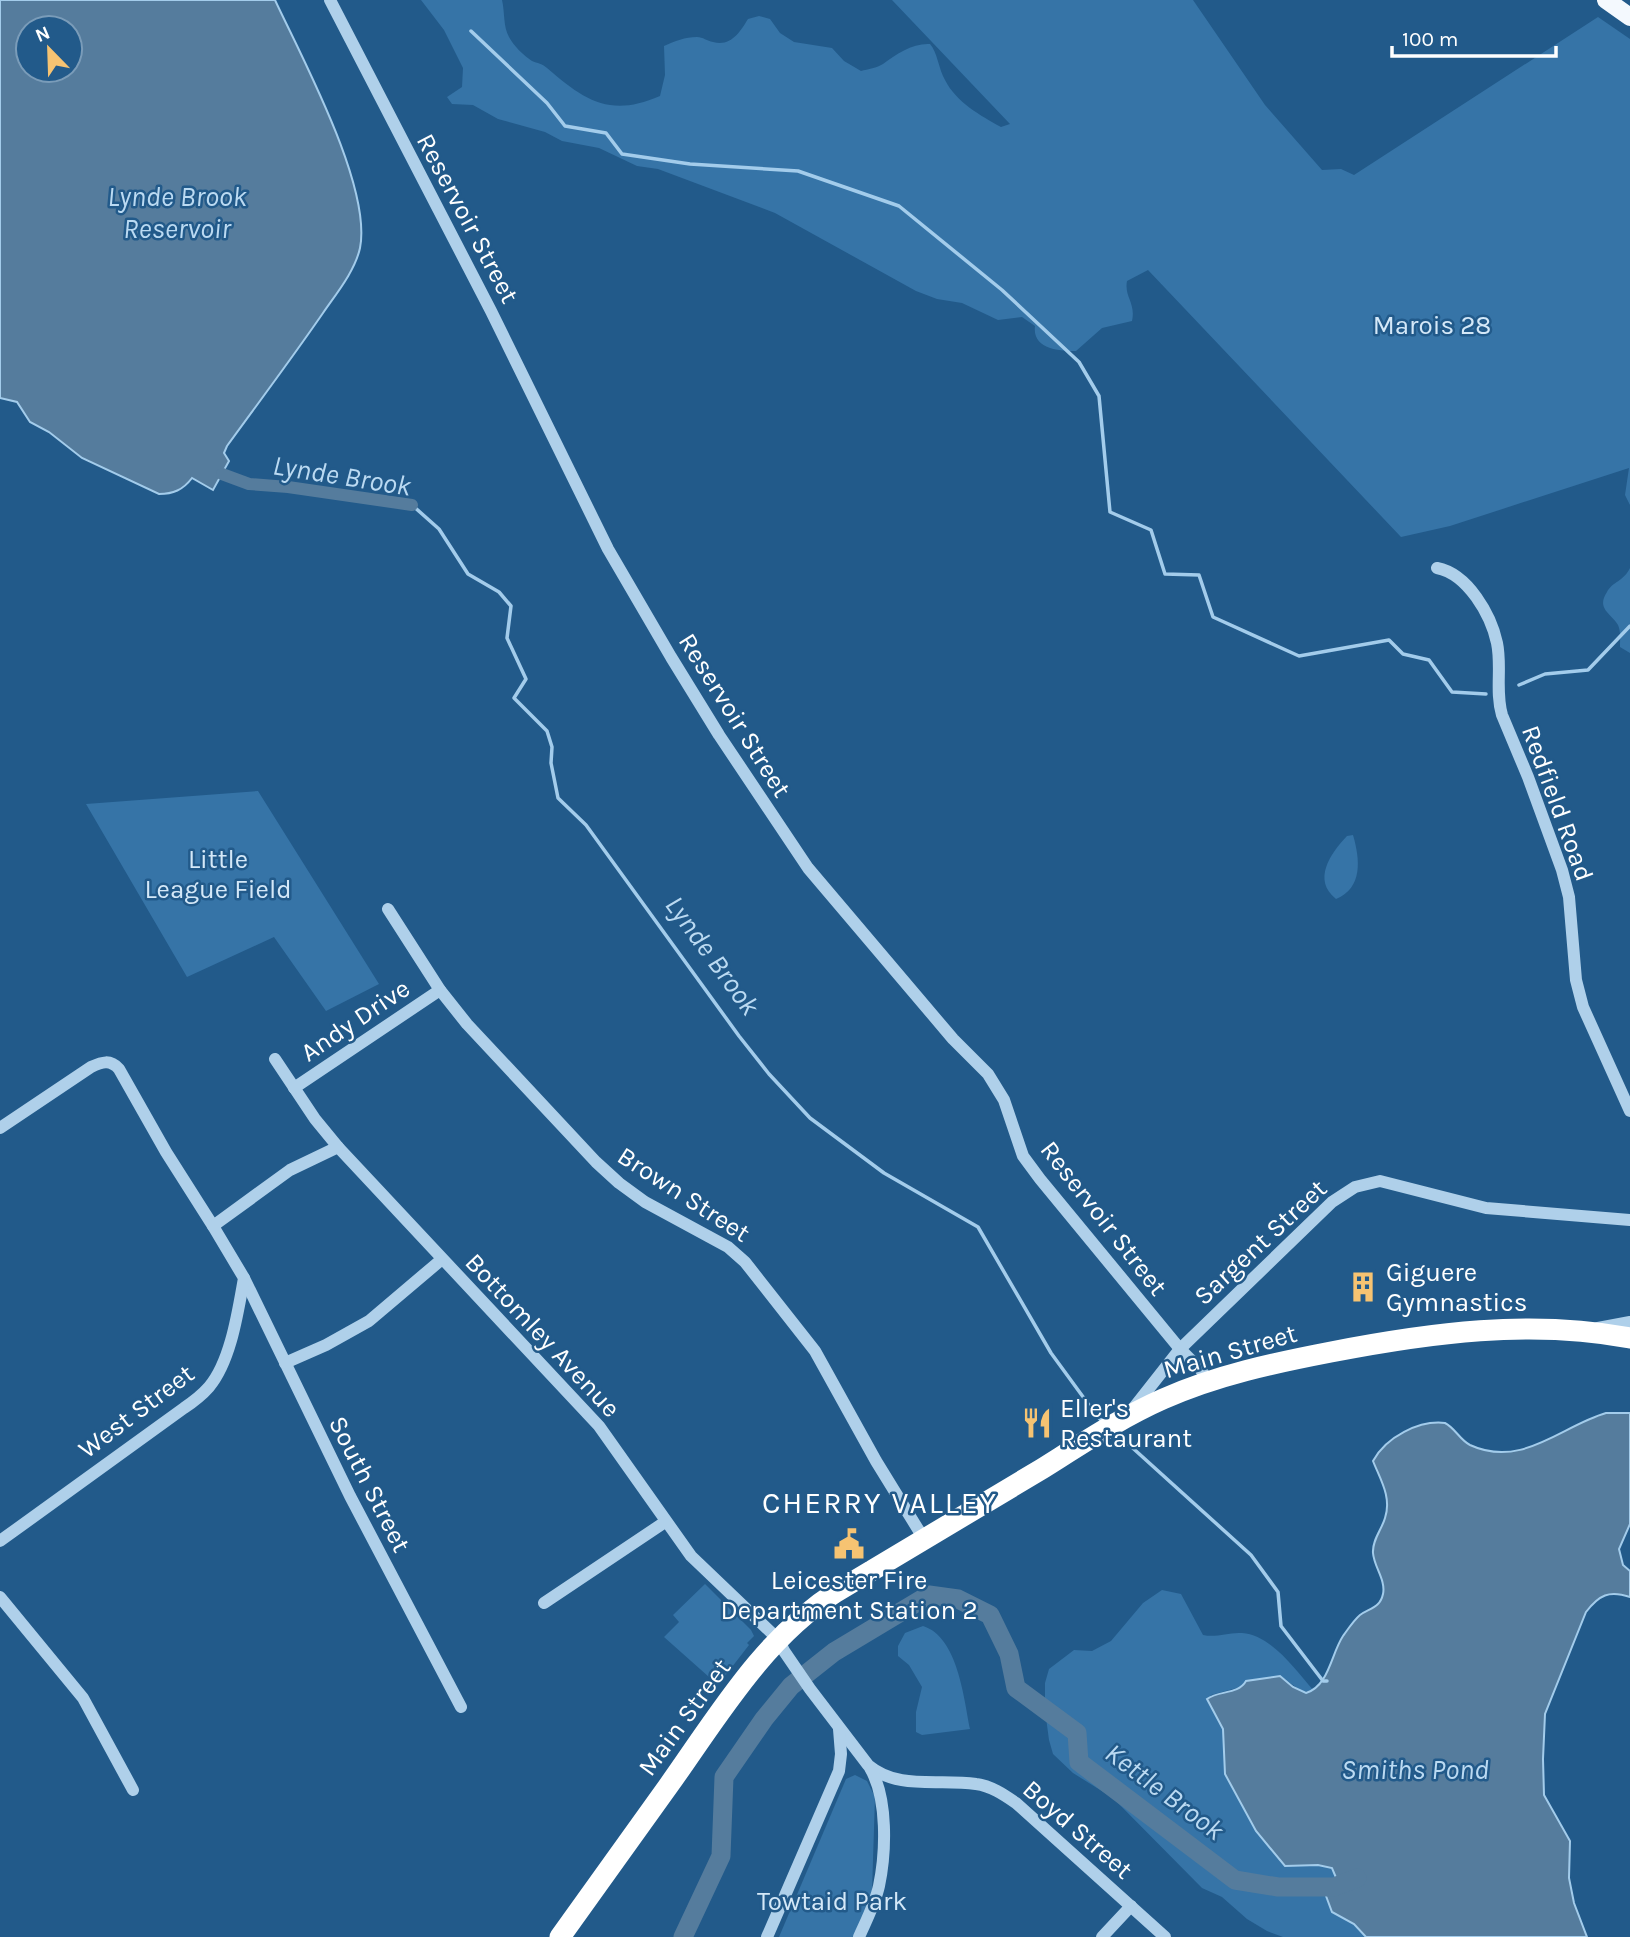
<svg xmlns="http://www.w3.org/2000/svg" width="1630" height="1937" viewBox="0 0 1630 1937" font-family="Karla,sans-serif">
<rect width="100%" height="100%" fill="#225a8a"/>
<!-- green -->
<g fill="#3674a7">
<path d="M421,0H502C505,13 503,26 509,37C513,45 524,56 532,61C537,63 543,64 547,68C584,100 610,118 660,96L665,75L664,46C675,41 685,37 697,37C703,37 707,41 713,42C731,47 740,32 748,19L759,16L770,19L780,33L794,42L832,48L844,61L861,71C868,69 877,68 883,64C896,54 913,43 930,44C937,51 939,70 945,80C956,102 981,116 1001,127L1010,124L892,0H1193L1265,105L1322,170L1341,169L1354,175L1598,17L1630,39V505L1625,495L1629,468L1450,526L1401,537L1148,270L1127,281C1124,297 1136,303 1132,321L1102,328L1076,351C1059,351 1032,349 1035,326L1022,317L998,320L962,303L937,299L916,291L775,213L658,169L637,166L599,148L562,141L545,132L498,119L473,105L452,104L447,97L462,87L463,68L444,30Z"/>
<path d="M1630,568V653L1620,647C1620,641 1621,631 1618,625C1611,613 1596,609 1607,592C1612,582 1624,581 1630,568Z"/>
<path d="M258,791L379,984L326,1011L274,937L187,977L86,804Z"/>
<path d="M1353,835C1360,859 1363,888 1336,899C1312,880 1330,854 1347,836Z"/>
<path d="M705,1584L751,1630L754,1636L747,1643L749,1645L718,1685L664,1637L679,1622L673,1615Z"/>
<path d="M1162,1590L1181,1594L1203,1635C1217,1638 1228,1632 1242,1633C1271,1635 1295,1669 1313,1690L1303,1692L1280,1676L1211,1695L1208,1702L1223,1729L1225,1774L1285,1866H1325L1332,1868L1337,1879L1326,1894L1332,1912L1355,1924L1366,1937H1283L1267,1931L1247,1919L1222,1897L1202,1888L1113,1798L1073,1773L1053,1754L1049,1740L1045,1710V1683L1049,1669L1074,1650L1092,1651L1111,1641L1143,1603Z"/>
<path d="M923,1626C958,1637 964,1699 970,1729L922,1735L916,1732V1712L922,1687L909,1665L898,1656V1646L905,1633Z"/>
<path d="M855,1775L867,1781L875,1797L872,1891L861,1924L853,1937H779L846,1779Z"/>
</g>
<!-- water -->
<g fill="#557c9d" stroke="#a3cceb" stroke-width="2" fill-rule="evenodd">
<path d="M0,0H275C302,58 372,187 360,248C355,271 336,294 323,313C292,358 259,402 227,446L224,453L229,461L213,490L192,478C183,490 173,494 159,494L82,458L49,432L30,422L17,402L0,398ZM70,28V70H28V28Z"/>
<path d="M1606,1413H1630V1524L1619,1549L1623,1565L1630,1571V1597C1609,1590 1599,1595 1586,1612L1545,1714L1543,1759L1544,1795L1570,1841L1569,1878L1574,1903L1587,1937H1366L1354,1924L1332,1912L1326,1896L1337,1880L1332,1868L1318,1865L1285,1866L1256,1831L1225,1774L1223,1729L1207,1699C1219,1690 1238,1695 1246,1681L1280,1676L1293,1687L1306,1693C1329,1686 1331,1654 1343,1636C1348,1629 1354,1620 1360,1615C1370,1608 1380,1608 1383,1594C1386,1580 1374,1567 1373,1553C1372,1540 1382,1529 1385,1518C1392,1497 1380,1479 1373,1461C1386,1437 1419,1420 1445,1423C1455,1428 1460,1440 1470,1445C1522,1469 1561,1426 1606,1413Z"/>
</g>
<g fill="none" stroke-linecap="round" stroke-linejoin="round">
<!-- stream -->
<g stroke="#a3cceb" stroke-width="3.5">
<path d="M471,31L547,103L565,126L606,133L622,154L690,164L798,171L899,206L1002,290L1079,362L1099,396L1110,512L1151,530L1165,574L1199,575L1213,617L1299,656L1389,640L1403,654L1429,660L1452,692L1486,694"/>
<path d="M412,505L439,529L468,574L499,592L511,606L507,638L526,679L514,698L547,731L552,747L551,763L558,798L586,825L739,1036L769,1074L810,1118L884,1173L978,1227L1051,1353L1097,1416L1104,1423"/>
<path d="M1519,685L1545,674L1588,670L1630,626"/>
<path d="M1115,1432L1251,1555L1278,1592L1281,1626L1323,1681H1327"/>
</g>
<!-- canal -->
<path stroke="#557c9d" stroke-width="12" d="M222,474L249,484L288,487L412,505"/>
<!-- river -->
<path stroke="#557c9d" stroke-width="19" d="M683,1937L721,1856L724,1777L764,1719L791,1686L834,1652L929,1595L958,1599L990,1615L1009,1654L1016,1688L1077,1733L1079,1762L1235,1880L1278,1887H1334L1357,1878"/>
<!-- minor -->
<g stroke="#afd0ea" stroke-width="12">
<path d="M330,0L491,311L608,549L671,657L719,735L808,868L953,1039L988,1074L1004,1100L1023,1156L1040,1179L1180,1349L1201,1370L1209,1382"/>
<path d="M1437,568C1468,574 1491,615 1497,643C1502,667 1495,691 1502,715L1528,777L1562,870L1569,897L1576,980L1583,1007L1630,1111"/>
<path d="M388,909L440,990L467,1024L596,1162L619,1183L645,1202L728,1247L745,1262L815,1351L876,1461L924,1539"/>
<path d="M275,1059L315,1119L338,1147L599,1426L691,1556L779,1640L784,1651L810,1689L868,1765C899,1791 939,1778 976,1784C991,1786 1003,1794 1016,1803L1165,1937"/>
<path d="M294,1088L440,990"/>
<path d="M0,1128L91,1067C102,1062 110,1059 119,1069L166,1152L213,1226"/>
<path d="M244,1278L350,1496L461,1707"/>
<path d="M1598,1328L1630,1322"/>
<path d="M285,1363L326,1345L369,1321L441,1260"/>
<path d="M1132,1410L1180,1349L1332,1202L1355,1187L1380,1181L1486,1208L1630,1220"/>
<path d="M0,1541L184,1408C193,1402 202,1395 209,1387C231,1361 238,1311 244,1278L213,1226L290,1170L338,1147"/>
<path d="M0,1597L83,1698L133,1790"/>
<path d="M544,1603L665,1522"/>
<path d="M767,1937L839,1771L841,1754L839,1729"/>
<path d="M859,1937C866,1921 875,1904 879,1886C886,1852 888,1798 870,1768"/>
<path d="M1102,1937L1131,1906"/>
</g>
<!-- major -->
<path stroke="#f4f9fe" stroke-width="18" d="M1606,0L1630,17"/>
<!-- highway -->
<path stroke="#fff" stroke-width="21" d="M560,1937C596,1886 633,1836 669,1785C718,1716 763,1639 836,1592C904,1551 972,1510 1040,1470C1080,1445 1120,1418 1163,1399C1217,1375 1274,1363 1331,1352C1429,1333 1531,1319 1630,1338"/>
</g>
<!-- icons -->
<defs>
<g id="building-bare" transform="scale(2.415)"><path d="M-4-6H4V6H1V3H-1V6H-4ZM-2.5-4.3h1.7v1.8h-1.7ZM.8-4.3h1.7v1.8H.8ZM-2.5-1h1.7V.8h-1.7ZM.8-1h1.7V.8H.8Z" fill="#f6c372" stroke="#225a8a" stroke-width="2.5" paint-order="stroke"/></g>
<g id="restaurant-bare" transform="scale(2.415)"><path d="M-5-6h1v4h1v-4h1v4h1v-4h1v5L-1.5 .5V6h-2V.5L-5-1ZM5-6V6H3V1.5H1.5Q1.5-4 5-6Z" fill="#f6c372" stroke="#225a8a" stroke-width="2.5" paint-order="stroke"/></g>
<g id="civic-bare" transform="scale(2.415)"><path d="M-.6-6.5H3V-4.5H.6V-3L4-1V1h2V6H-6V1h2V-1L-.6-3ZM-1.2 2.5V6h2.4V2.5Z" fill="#f6c372" stroke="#225a8a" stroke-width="2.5" paint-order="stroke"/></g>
</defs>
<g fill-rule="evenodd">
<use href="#building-bare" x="1363" y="1287"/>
<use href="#restaurant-bare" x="1037" y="1423"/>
<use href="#civic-bare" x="849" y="1544"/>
</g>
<g text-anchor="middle" stroke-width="5" stroke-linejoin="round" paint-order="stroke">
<!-- street labels -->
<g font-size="26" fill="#fff" stroke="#225a8a">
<text transform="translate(468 218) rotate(62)" y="9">Reservoir Street</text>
<text transform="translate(735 715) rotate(58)" y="9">Reservoir Street</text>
<text transform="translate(1558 803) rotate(70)" y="9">Redfield Road</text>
<text transform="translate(355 1020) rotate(-34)" y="9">Andy Drive</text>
<text transform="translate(684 1194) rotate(33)" y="9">Brown Street</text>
<text transform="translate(1104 1218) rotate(52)" y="9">Reservoir Street</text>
<text transform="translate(1260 1242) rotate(-43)" y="9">Sargent Street</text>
<text transform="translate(543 1335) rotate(47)" y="9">Bottomley Avenue</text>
<text transform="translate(1230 1351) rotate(-16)" y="9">Main Street</text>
<text transform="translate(136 1411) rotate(-37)" y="9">West Street</text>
<text transform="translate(370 1484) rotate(63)" y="9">South Street</text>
<text transform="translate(684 1717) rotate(-54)" y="9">Main Street</text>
<text transform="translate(1078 1829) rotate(41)" y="9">Boyd Street</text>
</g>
<!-- park labels -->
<g font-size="26" fill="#d4e8f8" stroke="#225a8a">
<text x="1432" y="334">Marois 28</text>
<text x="218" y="868">Little<tspan x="218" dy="30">League Field</tspan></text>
<text x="832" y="1910">Towtaid Park</text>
</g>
<!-- poi labels -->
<g font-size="26" fill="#fff" stroke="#225a8a" text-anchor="start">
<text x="1386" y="1281">Giguere<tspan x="1386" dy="30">Gymnastics</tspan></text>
<text x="1060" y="1417">Eller's<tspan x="1060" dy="30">Restaurant</tspan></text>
<text x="849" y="1589" text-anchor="middle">Leicester Fire<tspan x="849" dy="30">Department Station 2</tspan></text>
</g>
<!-- water labels -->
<g font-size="28" font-style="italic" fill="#bbdaf2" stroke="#225a8a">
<text x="177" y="206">Lynde Brook<tspan x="177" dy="32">Reservoir</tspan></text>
<text transform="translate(342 475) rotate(9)" y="10">Lynde Brook</text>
<text transform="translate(713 955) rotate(54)" y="10">Lynde Brook</text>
<text x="1415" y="1779">Smiths Pond</text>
<text transform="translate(1165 1791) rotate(37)" y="10">Kettle Brook</text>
</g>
<!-- quarter labels -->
<g font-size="30" letter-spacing="2" fill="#fff" stroke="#225a8a">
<text x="880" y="1513">CHERRY VALLEY</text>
</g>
</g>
<!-- north arrow -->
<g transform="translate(49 49) rotate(337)"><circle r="33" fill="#225a8a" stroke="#7a9cb9" stroke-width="2"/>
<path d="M0-5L12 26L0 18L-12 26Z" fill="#f6c372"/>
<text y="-10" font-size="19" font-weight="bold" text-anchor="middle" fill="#ffffff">N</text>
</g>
<!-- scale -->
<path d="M1392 46v10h164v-10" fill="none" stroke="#ffffff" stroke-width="3.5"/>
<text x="1402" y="46" font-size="21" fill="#ffffff" stroke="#225a8a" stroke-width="5" paint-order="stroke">100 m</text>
</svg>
